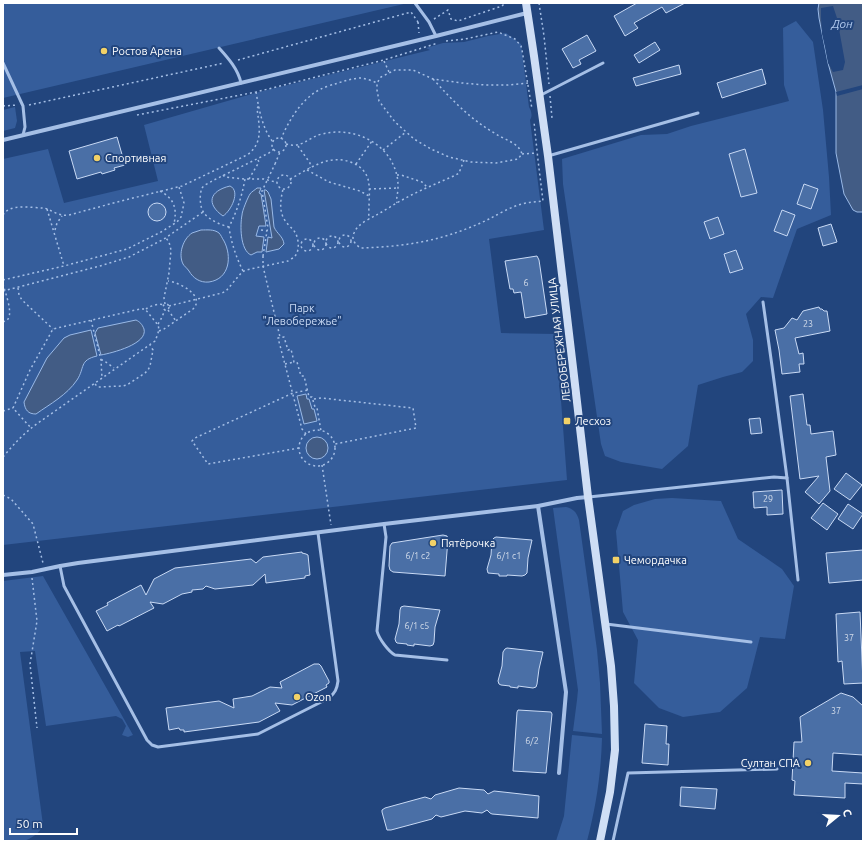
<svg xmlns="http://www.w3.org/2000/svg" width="866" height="844" viewBox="0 0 866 844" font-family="Ubuntu,sans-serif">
<rect width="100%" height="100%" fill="#22457d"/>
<!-- green -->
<g fill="#355d9b">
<path d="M3,3H408L3,98Z"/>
<path d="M796,21L813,42L823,110L829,177L831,215L797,229L773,298L761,297L746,314L753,340V361L742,372L723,377L698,385L688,446L662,469L621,462L605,456L601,444L563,184L562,159L641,135L667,134L691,126L789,101L784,85L783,28Z"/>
<path d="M506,33L521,44L529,107C531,110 533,116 530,120L544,230L489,239L501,333L556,334L567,480L3,545V159L48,149L64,203L158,181L144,125L259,92L430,50L426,48L443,43L464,42L488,36Z"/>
<path d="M15,107L17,121L15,128L3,131V110Z"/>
<path d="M672,498L721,501L738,539L782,569L794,586L785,639L760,637L747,688L720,712L683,717L659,708L634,683L638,640L623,612L616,531L623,511L634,505L655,499Z"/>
<path d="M566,507C574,509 577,513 579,520L597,650L600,683L602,734L573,731L577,700L578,690L553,508Z"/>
<path d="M43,576L133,735L128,737L122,735L126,726L122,719L116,716L46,726L35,651L20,652L43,825C41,832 30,840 23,841C17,842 9,841 3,841V581Z"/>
<path d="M572,735L602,738C601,774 596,807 587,841H556L564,816Z"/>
</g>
<!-- water -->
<g fill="#425c85" stroke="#99b9e7">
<path d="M819,3H863V212H857L853,210L844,194L836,153V92L828,63L819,18L818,9Z"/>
<path d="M230,186C241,191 231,211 223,216C206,204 209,191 230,186Z"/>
<path d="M257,188H261L259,193L261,194L266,226H259L256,236L264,237L262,252H257L251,255C240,250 240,225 242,215C242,211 248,197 250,194C251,192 255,190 257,188Z"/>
<path d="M264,190H266L268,192L271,199L274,227C277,234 283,236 284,244L279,249L266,252L268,237L272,238Z"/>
<path d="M201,230C207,230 214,229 219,233C221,235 222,238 224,241C232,256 230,279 209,282C200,283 193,278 189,271C187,268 184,266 183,264C178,254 183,239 192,233C195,232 198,231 201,230Z"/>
<path d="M136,320C140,322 142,324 144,329C148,344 112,353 101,355L95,333L98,328Z"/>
<path d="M91,330L97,356C79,360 85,368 77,380C67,395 50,404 36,414C28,414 25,410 24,402L47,358L64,338L70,335Z"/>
<path d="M306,394L307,399H309L312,409H314L317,421L304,424L297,396Z"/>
<circle cx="317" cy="448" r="11"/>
</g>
<!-- pier -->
<g fill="#22457d">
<path d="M833,6L837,18L845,62L843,70L833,72L828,63L825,47L822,34L821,17V8Z"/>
<path d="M863,85V89L837,96L836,92Z"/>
</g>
<!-- building -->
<g fill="#4a6fa6" stroke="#c9daf5">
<path d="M637,3H685L666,13L662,7L634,23L638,28L625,36L614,16Z"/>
<path d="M587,35L596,51L579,60L581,64L573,68L562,49Z"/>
<path d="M655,42L660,50L639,63L634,55Z"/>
<path d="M679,65L681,74L636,86L633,78Z"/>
<path d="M762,69L766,84L722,98L717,83Z"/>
<path d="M117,137L125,165L114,168L115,170L102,174L101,172L77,179L69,151Z"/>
<path d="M745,149L757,193L741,197L729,154Z"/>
<path d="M804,184L818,189L811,209L797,204Z"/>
<circle cx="157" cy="212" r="9"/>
<path d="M782,210L795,215L787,236L774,231Z"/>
<path d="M718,217L724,234L710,239L704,222Z"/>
<path d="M831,224L837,242L823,246L818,228Z"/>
<path d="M736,250L743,269L730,273L724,254Z"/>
<path d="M537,256L539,260L547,314L525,318L521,292L514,293L513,289H510L505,261Z"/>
<path d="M819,307L820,309H822L824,311H827L830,331L795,338L799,354L803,353L804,364H799L800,372L782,374L779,350L775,330L784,328L792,318L797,320L803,311Z"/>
<path d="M803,394L807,425H810L811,434L833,431L836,455L826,457L830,491L819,504L805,492L819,476L800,479L790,396Z"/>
<path d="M760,418L762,433L751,434L749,419Z"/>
<path d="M846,473L862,485L850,500L834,489Z"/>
<path d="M782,490L783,514L767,515V507L754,508L753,492Z"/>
<path d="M823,503L838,514L827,530L811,518Z"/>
<path d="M848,504L863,514L853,529L838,519Z"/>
<path d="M443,535L447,536L448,539L445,576L393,572L390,570L389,566L390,546L392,543Z"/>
<path d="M496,537L532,540L528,558L527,573L525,575L522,576L507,575V576H499V574L488,573L487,569L491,555L492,540L494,538Z"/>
<path d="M863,550V580L829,583L826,553Z"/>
<path d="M302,552V553L306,554L308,555L310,575L305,576V578L266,583L265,574L253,585L215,589L206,586L203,589L192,590V592L182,594L163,604L150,602L154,608L119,626L118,625L107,631L96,611L108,605L107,603L141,585L146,595L154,579L175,568L251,559L256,563L263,557Z"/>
<path d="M404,606L440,610L435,627L434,642L433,645L430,646L414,644V646L407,645V644L397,643L396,642L395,639L399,624L400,610L401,607Z"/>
<path d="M860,612L863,683L844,684L842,661L838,662L836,614Z"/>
<path d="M507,648L543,652L539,669L537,684L536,687L533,688L518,686V688L510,687V686L501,685L499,684L498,681L502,666L503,652L505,649Z"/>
<path d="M314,664H319L321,666L329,681V683L326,685L327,687L292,705L275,703L280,711L259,722L184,732V730H180L179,728L169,730L166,708L219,701L234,708L233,699L252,696L270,687L282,688L280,682Z"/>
<path d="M841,693L853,697L863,706V755L833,753L832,771L863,773V784L845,783V798L794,795L795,781L792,780L794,742H802L800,717Z"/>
<path d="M518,710L551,712L552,714L546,773L513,771L517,712Z"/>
<path d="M645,724L667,726L666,744H669L668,765L642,763Z"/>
<path d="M681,787L717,789L715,809L680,806Z"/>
<path d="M459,788L484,790L488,794L494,791L539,796L538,818L492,814L490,813L487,810L482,813L465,811L441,817L436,815L432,819L391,830H387L382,812V810L385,808L425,797L431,799L435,795Z"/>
</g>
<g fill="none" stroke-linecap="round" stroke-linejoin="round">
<!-- path -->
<g stroke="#a5bfe6" stroke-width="1.5" stroke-dasharray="2 3" stroke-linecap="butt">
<path d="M539,3L544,36L549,84"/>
<path d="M434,19L448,10L451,19L458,21L502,6L505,3"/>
<path d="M418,22L419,33"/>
<path d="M446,41L465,39L498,32L515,39L521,46L522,50L532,109"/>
<path d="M238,60L411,12L418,22H421"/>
<path d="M384,61L389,72"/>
<path d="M433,79C453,101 470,119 496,134C505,140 519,143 522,154L518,159L496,163L471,162L449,157L431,149L414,139L395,122L379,101L377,90V83L381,77L395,70H413L433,79L462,83L485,85H508L528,83"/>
<path d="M256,92C259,109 262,128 273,142"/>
<path d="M550,96L552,118"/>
<path d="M29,105L224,63"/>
<path d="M3,106L17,105"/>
<path d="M137,115L256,92L384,60L438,43"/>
<circle cx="279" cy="145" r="7"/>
<path d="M281,139C289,120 302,98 321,89C325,87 331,85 335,84C344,81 353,78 362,78C367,79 373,81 377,83"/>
<path d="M286,144C302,149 308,137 322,134C354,126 390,143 397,176C398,180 398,184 398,188C398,193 396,198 397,203"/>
<path d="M298,146L310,163V168"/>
<path d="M383,150L406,132"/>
<path d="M522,154L537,153"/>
<path d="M464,160L459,173L456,175C438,183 420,190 402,200C394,204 386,210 378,214C370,219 358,223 354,233C351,239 355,245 361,248C391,247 422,244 452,234C464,230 477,225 489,219C499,214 510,207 522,204C529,202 536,202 543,201L538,160L534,122"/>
<path d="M275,164L280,152"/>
<path d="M356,164L372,141"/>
<path d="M307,170L329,182L360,191L369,196"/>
<path d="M223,175L225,177L245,179H264L271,181L277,182"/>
<path d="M397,175H401L422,182L427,187"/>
<circle cx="284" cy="182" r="7"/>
<path d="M249,179L259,162L258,160"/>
<path d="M290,179C311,168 329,153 353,163C360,166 366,172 368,179C371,191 368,207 369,219"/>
<path d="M369,189L398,188"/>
<path d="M160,191C175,199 177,209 174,224"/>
<path d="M47,209L64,266"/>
<path d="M3,215C10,203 31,208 44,208C52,210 59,217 69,215L121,201L182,186L247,155C264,143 259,126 257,108L259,106"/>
<path d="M229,227C221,225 209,220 204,213C200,208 199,195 202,188C204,185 209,183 212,181L269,153L274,149"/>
<path d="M55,230L57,223L62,216"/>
<path d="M261,230L267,231"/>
<circle cx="345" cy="241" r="6"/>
<circle cx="332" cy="242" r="6"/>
<circle cx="320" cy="244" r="6"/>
<circle cx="307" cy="245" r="6"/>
<path d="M263,256V266L266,279L280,337"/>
<path d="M243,271C236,257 231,242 229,227C237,211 242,196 245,179"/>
<path d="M3,280L64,266L127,249L161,232L177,222L181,217L184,203L179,187"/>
<path d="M3,284C5,292 13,312 8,319C7,321 5,321 3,322"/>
<path d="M18,288L19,295L22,300L53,329"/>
<path d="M3,291L100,266L129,257L164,239L203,212"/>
<path d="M165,304L164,298L169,273L171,250L169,242L166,238"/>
<circle cx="166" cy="307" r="3"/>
<path d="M169,306L222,293L226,291L242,272L246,270L288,261C288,260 293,258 293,258C300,253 299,241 296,234C293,228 286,224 283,217C279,208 281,198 283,189"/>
<path d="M146,309C150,306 159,303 164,305"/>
<path d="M168,310L176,321"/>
<path d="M91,320L101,360L102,378"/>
<path d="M158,324L161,319L165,310"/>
<path d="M159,331L164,329L193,309C206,296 179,282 168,281"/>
<path d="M101,360H103L114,368"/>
<path d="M285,364L294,362"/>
<path d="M95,384L98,387L123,386L127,385L145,373L148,370L150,366L153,350L150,345"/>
<path d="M314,399L321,398L413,408L416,428L335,444"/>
<path d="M3,411L13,408"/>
<circle cx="317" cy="448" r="18"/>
<path d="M306,434L302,429L278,338L284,337L288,350L291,349L294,362H297L301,376H304L309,397H312L315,407L317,408L321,431"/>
<path d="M299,448L208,464L192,441L195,438L293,393L308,390"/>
<path d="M3,457C14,444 24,433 38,423L155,341C157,336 160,330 158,325L145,309H140L53,329L30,370L13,408L31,428"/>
<path d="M322,465L331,525"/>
<path d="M3,495L11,499L33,524L43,563"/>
<path d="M32,578L37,621L30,664L37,728"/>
</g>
<!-- service -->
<g stroke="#a5bfe6" stroke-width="3">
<path d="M415,3L429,22L436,36"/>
<path d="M219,48C228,58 238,69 241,83"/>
<path d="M3,63L23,106L25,127L23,135"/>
<path d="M541,95L603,63"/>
<path d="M548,156L698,113"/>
<path d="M787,478L798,580"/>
<path d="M589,497L774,477L787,478L772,366L763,302"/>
<path d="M384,524L386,537L377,631C379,639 389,652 395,655L447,660"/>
<path d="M60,566L64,586L147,740L152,745L158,747L258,734L329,698C335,693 337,689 338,681L318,533"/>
<path d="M606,624L751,642"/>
<path d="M613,841L628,773L777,769"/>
</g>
<!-- minor -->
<g stroke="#a5bfe6" stroke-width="4">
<path d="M3,140L436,36L527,13"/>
<path d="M538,506L566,692L559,773"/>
<path d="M3,575L32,572L60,566L78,563L384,524L538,506L577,498L588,497"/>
</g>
<!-- secondary -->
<path stroke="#cfdef5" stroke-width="8" d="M526,3L534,56L548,156L574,376L588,497L611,666L614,706L615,750L610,792L600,841"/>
<!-- path-bridge -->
<path stroke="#a5bfe6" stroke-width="1.5" stroke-dasharray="2 3" stroke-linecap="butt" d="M263,256L267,231L268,228L262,191L275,164"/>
</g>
<!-- markers -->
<g fill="#f2d167" stroke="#22457d" stroke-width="1.5">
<circle cx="104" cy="51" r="4"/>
<circle cx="97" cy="158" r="4"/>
<rect x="563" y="417" width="8" height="8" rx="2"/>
<circle cx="433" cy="543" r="4"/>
<rect x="612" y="556" width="8" height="8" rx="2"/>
<circle cx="297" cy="697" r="4"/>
<circle cx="808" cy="763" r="4"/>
</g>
<g text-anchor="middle" stroke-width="4" stroke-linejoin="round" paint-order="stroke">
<!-- number labels -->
<g font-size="9" fill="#d2dbe9">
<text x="526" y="286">6</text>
<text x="808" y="327">23</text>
<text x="768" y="502">29</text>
<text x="418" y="559">6/1 с2</text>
<text x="509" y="559">6/1 с1</text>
<text x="417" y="629">6/1 с5</text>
<text x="849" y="641">37</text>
<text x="836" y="714">37</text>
<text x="532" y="744">6/2</text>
</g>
<!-- poi labels -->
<g font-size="11" fill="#fff" stroke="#22457d" text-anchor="start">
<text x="112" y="55">Ростов Арена</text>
<text x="105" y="162">Спортивная</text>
<text x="575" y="425">Лесхоз</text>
<text x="441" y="547">Пятёрочка</text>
<text x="624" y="564">Чемордачка</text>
<text x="305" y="701">Ozon</text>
<text x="800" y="767" text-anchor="end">Султан СПА</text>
</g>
<!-- park labels -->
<g font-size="11" fill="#c9daf5" stroke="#22457d">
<text x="302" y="312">Парк<tspan x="302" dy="13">"Левобережье"</tspan></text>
</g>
<!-- street labels -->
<g font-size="11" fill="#fff" stroke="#22457d">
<text transform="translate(559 340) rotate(-97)" y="4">ЛЕВОБЕРЕЖНАЯ УЛИЦА</text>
</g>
<!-- water labels -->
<g font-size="12" font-style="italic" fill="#b0c9ee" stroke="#22457d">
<text x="842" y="28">Дон</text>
</g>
</g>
<!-- border -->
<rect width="866" height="844" fill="none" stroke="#ffffff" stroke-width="8"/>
<!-- north arrow -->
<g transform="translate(838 816) rotate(72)" stroke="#22457d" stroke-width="3" paint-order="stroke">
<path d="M0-3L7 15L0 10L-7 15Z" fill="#ffffff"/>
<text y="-6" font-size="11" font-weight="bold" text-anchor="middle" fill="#ffffff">С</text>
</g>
<!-- scale -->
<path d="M10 828v6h67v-6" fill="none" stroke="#ffffff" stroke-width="2"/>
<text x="16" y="828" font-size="12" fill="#ffffff" stroke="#22457d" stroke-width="3" paint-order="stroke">50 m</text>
</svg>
